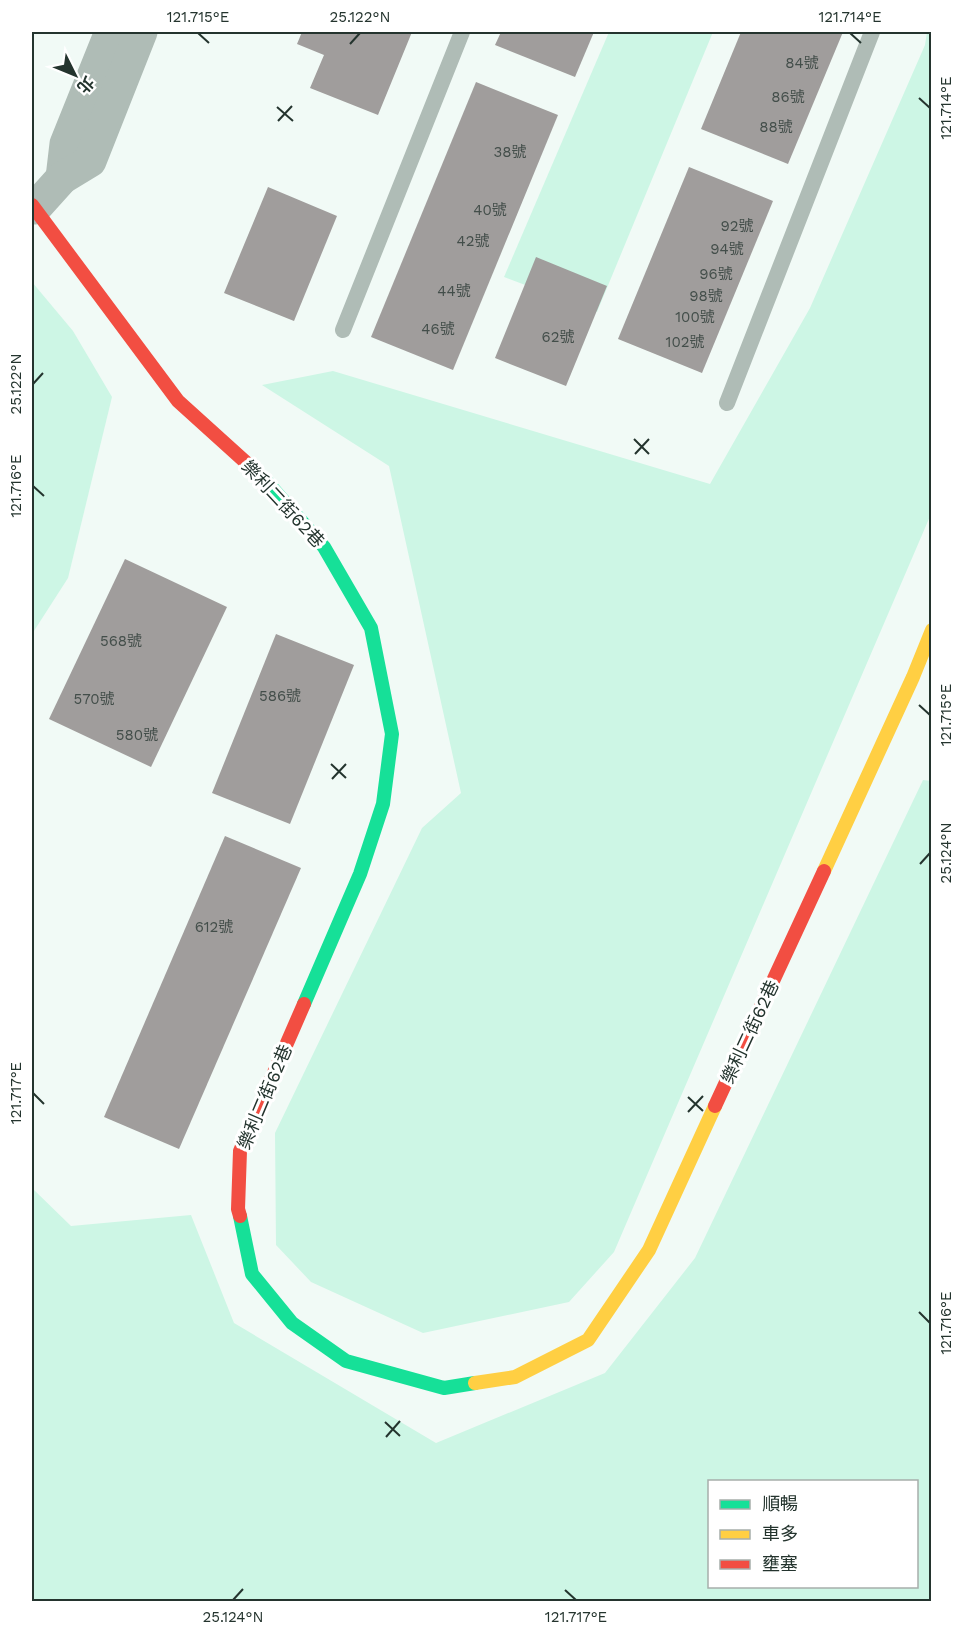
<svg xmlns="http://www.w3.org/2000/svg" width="963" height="1633" viewBox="0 0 963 1633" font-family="'Work Sans','Noto Sans TC',sans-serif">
<rect width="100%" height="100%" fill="#f1faf6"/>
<!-- green -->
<g fill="#cdf6e5" fill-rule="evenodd">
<path d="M609,32H713L597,312L504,277Z"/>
<path d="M927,32H932L931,514L614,1252L569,1302L423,1333L311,1282L276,1245L275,1133L422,828L461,793L389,466L262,385L333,371L710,484L810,308L925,45Z"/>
<path d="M32,282L73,331L112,397L68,578L32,634Z"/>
<path d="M923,780L932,781L931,1601H32V1188L71,1226L191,1215L234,1323L436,1443L605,1373L695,1258ZM710,1482H916V1586H710Z"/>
</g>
<!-- building -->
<g fill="#a09d9c">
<path d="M302,32H412L378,115L310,88L324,55L297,44Z"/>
<path d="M501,32H594L575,77L495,45Z"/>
<path d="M741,32H843L788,164L701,129Z"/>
<path d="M476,82L558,115L453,370L371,337Z"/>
<path d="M689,167L773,201L702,373L618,339Z"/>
<path d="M268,187L337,216L294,321L224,293Z"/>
<path d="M536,257L607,286L566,386L495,358Z"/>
<path d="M125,559L227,607L151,767L49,719Z"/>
<path d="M276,634L354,665L290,824L212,793Z"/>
<path d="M225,836L301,868L179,1149L104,1117Z"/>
</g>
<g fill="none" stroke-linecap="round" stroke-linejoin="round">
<!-- lane -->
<g stroke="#afbcb6" stroke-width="16">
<path d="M343,330L462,32"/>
<path d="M727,403L872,32"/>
</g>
<!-- street -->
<g stroke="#afbcb6" stroke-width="33">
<path d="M62,178L66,144L111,32"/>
<path d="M35,208L62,178L90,161L141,32"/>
</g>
<!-- fast -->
<g stroke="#16e098" stroke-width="14">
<path d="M251,467L267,482L324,547L371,628L392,734L383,804L360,874L304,1004"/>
<path d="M240,1216L252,1274L292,1323L346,1361L444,1388L475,1383"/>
</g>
<!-- slow -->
<g stroke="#ffcf43" stroke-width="14">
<path d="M824,871L913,677L932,630"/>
<path d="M475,1383L515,1377L588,1340L649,1250L715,1106"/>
</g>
<!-- jam -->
<g stroke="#f24e42" stroke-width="14">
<path d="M32,205L178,401L251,467"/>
<path d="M715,1106L824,871"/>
<path d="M240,1216L238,1209L240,1151L304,1004"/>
</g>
</g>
<!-- ticks -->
<path fill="none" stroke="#24342e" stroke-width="2" d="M198,33L209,43M850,33L861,43M350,44L360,33M919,98L930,108M277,107L293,121M278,121L292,106M33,384L43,373M634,439L649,454M635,454L649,439M33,486L44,496M919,705L930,715M331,764L346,778M332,779L346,764M920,864L930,853M33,1093L44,1104M688,1097L703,1111M688,1112L703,1096M919,1312L930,1323M385,1422L400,1436M386,1437L400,1421M565,1590L576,1600M233,1600L243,1589"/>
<g text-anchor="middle" stroke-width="6" stroke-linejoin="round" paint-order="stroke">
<!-- number labels -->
<g font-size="15" fill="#434e4a">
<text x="802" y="68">84號</text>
<text x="788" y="102">86號</text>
<text x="776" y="132">88號</text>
<text x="510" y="157">38號</text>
<text x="490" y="215">40號</text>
<text x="737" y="231">92號</text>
<text x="473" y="246">42號</text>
<text x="727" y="254">94號</text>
<text x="716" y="279">96號</text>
<text x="454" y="296">44號</text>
<text x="706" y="301">98號</text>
<text x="695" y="322">100號</text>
<text x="438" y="334">46號</text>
<text x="558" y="342">62號</text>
<text x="685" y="347">102號</text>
<text x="121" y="646">568號</text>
<text x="280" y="701">586號</text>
<text x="94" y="704">570號</text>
<text x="137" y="740">580號</text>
<text x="214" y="932">612號</text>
</g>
<!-- street labels -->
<g font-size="18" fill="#24342e" stroke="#fff">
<text transform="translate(283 504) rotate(47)" y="6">樂利二街62巷</text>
<text transform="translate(750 1032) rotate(-65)" y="6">樂利二街62巷</text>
<text transform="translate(265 1097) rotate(-67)" y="6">樂利二街62巷</text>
</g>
</g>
<!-- border -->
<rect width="963" height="1633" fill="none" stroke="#ffffff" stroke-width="66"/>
<!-- legend -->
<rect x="708" y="1480" width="210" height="108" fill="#ffffff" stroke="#a7aeab" stroke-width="1.5"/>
<rect x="720" y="1500" width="30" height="9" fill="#16e098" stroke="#a7aeab" stroke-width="1.5"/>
<text x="762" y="1510" font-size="18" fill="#24342e">順暢</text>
<rect x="720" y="1530" width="30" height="9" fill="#ffcf43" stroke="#a7aeab" stroke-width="1.5"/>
<text x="762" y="1540" font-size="18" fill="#24342e">車多</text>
<rect x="720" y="1560" width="30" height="9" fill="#f24e42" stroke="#a7aeab" stroke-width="1.5"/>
<text x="762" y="1570" font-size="18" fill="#24342e">壅塞</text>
<!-- north arrow -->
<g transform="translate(75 75) rotate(133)" stroke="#ffffff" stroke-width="4.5" paint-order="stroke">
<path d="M0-4.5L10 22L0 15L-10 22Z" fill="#24342e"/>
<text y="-9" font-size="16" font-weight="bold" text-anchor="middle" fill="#24342e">北</text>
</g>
<rect x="33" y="33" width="897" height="1567" fill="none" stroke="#24342e" stroke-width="2"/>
<g font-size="15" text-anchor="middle" fill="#24342e">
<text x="198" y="22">121.715°E</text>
<text x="360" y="22">25.122°N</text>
<text x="850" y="22">121.714°E</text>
<text transform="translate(946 108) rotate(-90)" y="5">121.714°E</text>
<text transform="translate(16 384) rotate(-90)" y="5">25.122°N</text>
<text transform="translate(16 486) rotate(-90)" y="5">121.716°E</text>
<text transform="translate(946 715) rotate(-90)" y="5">121.715°E</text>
<text transform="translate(946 853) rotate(-90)" y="5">25.124°N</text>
<text transform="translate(16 1093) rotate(-90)" y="5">121.717°E</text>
<text transform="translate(946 1323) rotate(-90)" y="5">121.716°E</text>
<text x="233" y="1622">25.124°N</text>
<text x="576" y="1622">121.717°E</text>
</g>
</svg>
